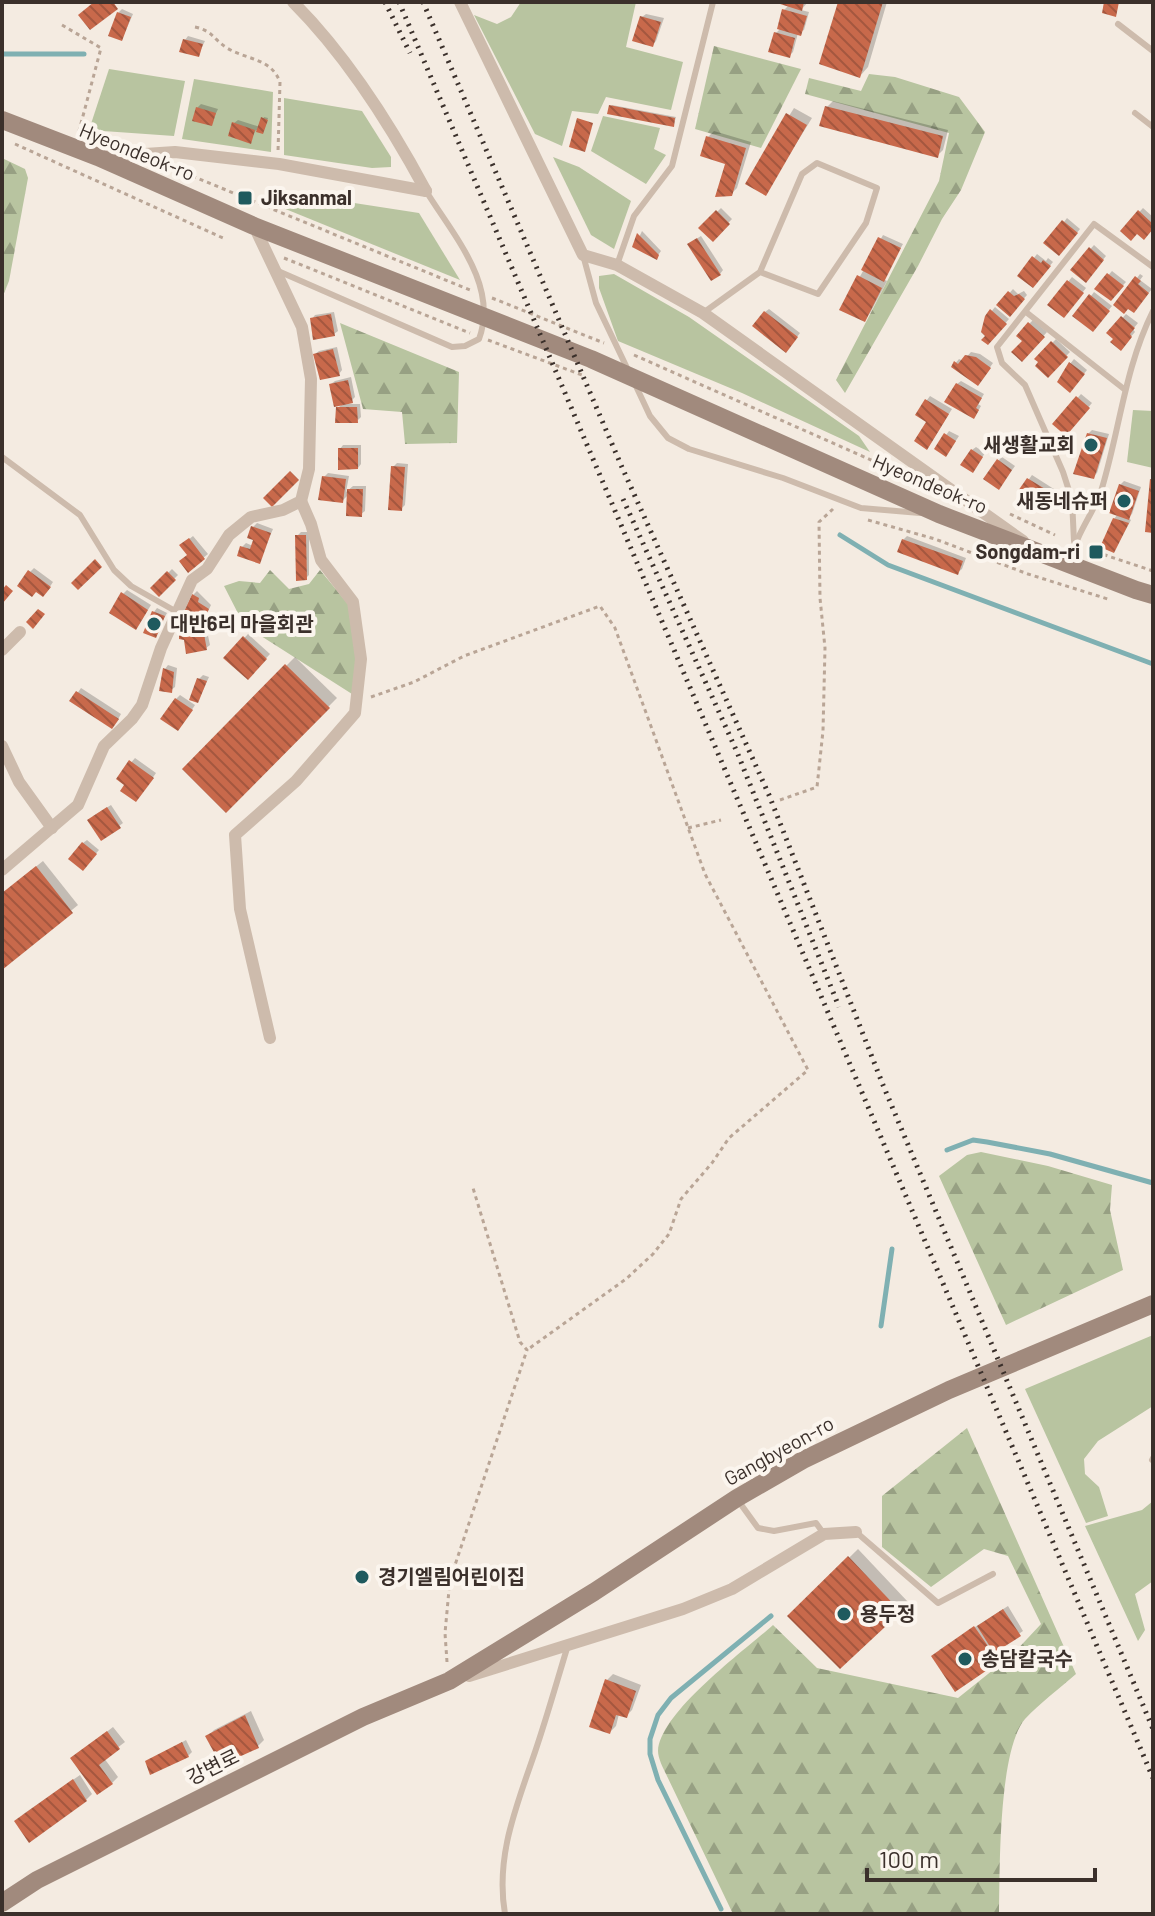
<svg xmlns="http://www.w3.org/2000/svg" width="1155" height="1916" viewBox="0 0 1155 1916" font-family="Barlow,'Noto Sans KR',sans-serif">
<defs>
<pattern id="forest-firs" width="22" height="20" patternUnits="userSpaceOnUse" patternTransform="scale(2)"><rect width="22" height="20" fill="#b8c4a0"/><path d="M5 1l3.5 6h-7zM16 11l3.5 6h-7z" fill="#97a083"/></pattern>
<pattern id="building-back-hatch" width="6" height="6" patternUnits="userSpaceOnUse" patternTransform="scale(2)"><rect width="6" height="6" fill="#c8694b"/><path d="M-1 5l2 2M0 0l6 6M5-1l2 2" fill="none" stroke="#a4573f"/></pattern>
</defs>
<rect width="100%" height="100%" fill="#f4ebe1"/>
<!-- green -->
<g fill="#b8c4a0">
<path d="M521,2H636L626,47L683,62L671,110L606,97L598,114L572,111L562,146L535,134L474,15L497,24L511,17Z"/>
<path d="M109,69L185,81L174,136L89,130Z"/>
<path d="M194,79L273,92L271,152L182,139Z"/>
<path d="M284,98L362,111L391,157V167L372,168L284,155Z"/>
<path d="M603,116L660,128L654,149L666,155L646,184L591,151Z"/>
<path d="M553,157L579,167L631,201L614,249L591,235Z"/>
<path d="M270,190L419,213L460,280L283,208Z"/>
<path d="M614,274L689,317L859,436L870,452L742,393L618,341L599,288V276Z"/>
<path d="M1133,410L1153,411V468L1127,462Z"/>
<path d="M1153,1335V1406L1098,1441L1084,1459L1085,1474L1099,1487L1108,1516L1086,1523L1025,1389Z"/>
<path d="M1153,1501V1581L1135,1594L1145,1630L1138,1641L1085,1526L1142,1510Z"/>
</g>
<!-- forest -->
<g fill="url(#forest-firs)">
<path d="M714,46L801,69L761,148L695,129Z"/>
<path d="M869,74L895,77L959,97L985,132L961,190L942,219L918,266L845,393L836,380L939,181L949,133L805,94L809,78L861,91Z"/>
<path d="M2,158L25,169L28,178L9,281L2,298Z"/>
<path d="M340,323L459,372L457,443L405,444L402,412L363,409Z"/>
<path d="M270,570L289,589L309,584L320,570L348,604L356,661L352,694L244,625L224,586L239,581L260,583Z"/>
<path d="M981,1152L1048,1166L1112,1185L1110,1210L1123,1270L1006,1325L939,1176L967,1155Z"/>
<path d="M967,1428L1076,1674C1060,1688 1040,1703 1025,1719C998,1751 1000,1871 999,1914H733L666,1774C663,1768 658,1758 658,1751C660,1712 744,1651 773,1625L817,1668L958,1698L1013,1654L1041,1624L1008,1556L984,1549L931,1587L882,1547V1496Z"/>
</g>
<!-- shadow -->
<g fill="#0003">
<path d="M781,2H808L801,10L809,12L804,30L798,33L793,52L789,56L776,33L781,28L784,10L789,5Z"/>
<path d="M840,2H887L868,67L860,76Z"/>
<path d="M122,9L133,14L122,39L118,13Z"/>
<path d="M646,14L664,18L656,41L652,45L642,17Z"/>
<path d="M188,36L205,41L198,55L185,40Z"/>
<path d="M833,101L948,130L943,150L937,156L827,107Z"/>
<path d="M201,104L218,109L211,124L197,108Z"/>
<path d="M612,105L676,117L674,124L611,106Z"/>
<path d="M794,108L812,118L765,194L747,183Z"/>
<path d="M264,117L268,118L263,131L256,130L250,141L234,123L238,120L260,127Z"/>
<path d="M714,131L751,142L737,188L731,194L728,163L708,137Z"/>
<path d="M721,208L732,219L713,239L701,228Z"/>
<path d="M1143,208L1153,217V226L1137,232L1122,231Z"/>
<path d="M1067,218L1080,229L1063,250L1064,222Z"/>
<path d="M642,231L661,251L656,258L635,246Z"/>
<path d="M883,235L903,244L883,279L887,281L870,313L864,319L842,309Z"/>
<path d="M701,236L723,270L720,274L693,241Z"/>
<path d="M1094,245L1106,256L1089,277L1073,269Z"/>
<path d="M1037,254L1046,261L1048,258L1053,262L1036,282L1034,258Z"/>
<path d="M1112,271L1126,282L1110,299L1097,288Z"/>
<path d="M1140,274L1143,276L1140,280L1152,289L1137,307V278Z"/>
<path d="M1072,277L1086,288L1067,312L1050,304Z"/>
<path d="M1013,289L1018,294L1024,291L1027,295L1010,314L999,305Z"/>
<path d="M1094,292L1112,306L1096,326L1091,296Z"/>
<path d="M995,307L1009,319L988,343L987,317Z"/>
<path d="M769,309L800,333L790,346L765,312Z"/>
<path d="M334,312L338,331L334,334L312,319L315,315Z"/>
<path d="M1126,314L1138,323L1133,329L1135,332L1121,348L1109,333Z"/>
<path d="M1033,320L1047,332L1022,360L1024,341L1018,335Z"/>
<path d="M1056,339L1070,352L1048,375L1037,359Z"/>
<path d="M337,347L342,370L339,374L315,354L319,351Z"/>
<path d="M971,352L980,354L993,363L981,380L953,366L959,359L963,361Z"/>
<path d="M1074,359L1087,370L1074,386L1065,370Z"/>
<path d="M351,377L355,397L348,404H360L361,417L357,421L338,408L343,403L331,384L335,381Z"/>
<path d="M961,381L984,394L978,404L981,406L977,413L957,384Z"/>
<path d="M1081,394L1092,403L1066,433L1055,424Z"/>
<path d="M930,396L952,409L931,443L927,400Z"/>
<path d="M1092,430L1109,434L1097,473L1093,477L1088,434Z"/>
<path d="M949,431L959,436L949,451L937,448Z"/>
<path d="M343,445H361V464L358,468L340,449Z"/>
<path d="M976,447L985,453L976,467L972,450Z"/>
<path d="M1002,457L1015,466L1002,484L998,461Z"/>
<path d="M397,463L408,464L405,505L401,509L393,467Z"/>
<path d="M328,473L349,476L346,492L353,486H366L365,511L361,514L349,494L342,501L324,477Z"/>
<path d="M1032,475L1057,491L1050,503L1021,490Z"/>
<path d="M1124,481L1141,487L1132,514L1128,518L1131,520L1114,551V519L1118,514L1120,485Z"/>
<path d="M257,523L273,529L259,562L242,547L246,543L253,546V527Z"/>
<path d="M301,532H309V575L306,578L297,536Z"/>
<path d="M193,536L208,554L188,570L189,554L182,545Z"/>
<path d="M907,536L966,558L962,569L958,572L903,540Z"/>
<path d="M34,568L53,582L47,591L30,572Z"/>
<path d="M172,569L178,575L159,594L153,588Z"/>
<path d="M127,590L151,605L139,624L123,594Z"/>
<path d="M197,591L211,605L201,626H206L210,645L206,648L181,629L186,624L193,595Z"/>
<path d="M157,608L167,613L155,635L154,612Z"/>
<path d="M248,634L270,654L248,678L226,658Z"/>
<path d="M295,657L337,698L226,810L184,769Z"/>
<path d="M168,665L177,668L175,687L171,690L165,669Z"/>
<path d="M203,675L209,677L198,701L199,679Z"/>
<path d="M81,688L121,714L116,723L72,701Z"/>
<path d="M180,695L195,705L182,725L176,699Z"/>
<path d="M135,758L156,773L140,796L118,778Z"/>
<path d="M111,805L123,823L119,826L93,816Z"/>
<path d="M87,840L99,850L86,865L83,843Z"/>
<path d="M43,861L78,905L2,967V894Z"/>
<path d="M858,1549L908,1602L840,1666L790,1616Z"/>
<path d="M1008,1606L1023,1631L999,1647L1004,1654L998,1660L939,1650Z"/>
<path d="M613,1674L641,1685L632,1710L626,1716L619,1714L616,1726L610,1732L607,1680Z"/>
<path d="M251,1711L264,1740L258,1746L208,1736L214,1730Z"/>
<path d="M113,1727L125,1742L104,1758L118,1777L112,1783L79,1753Z"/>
<path d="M186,1740L192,1752L188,1756L147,1762Z"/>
<path d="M80,1775L92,1794L86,1800L22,1815Z"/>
</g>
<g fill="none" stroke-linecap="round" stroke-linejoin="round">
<!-- stream -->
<g stroke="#7fb0b2" stroke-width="5">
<path d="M2,54H84"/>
<path d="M840,535L888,565L1153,664"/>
<path d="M947,1150L973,1140L987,1142L1050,1154L1153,1183"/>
<path d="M881,1326L892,1249"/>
<path d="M721,1909L658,1780L650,1754V1739L658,1715L671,1698L771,1616"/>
</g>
</g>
<!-- building -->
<g fill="url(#building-back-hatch)">
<path d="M94,2H113L118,9L90,30L78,15Z"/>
<path d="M777,2H804L802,11L777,3Z"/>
<path d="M838,2H883L860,78L819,64Z"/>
<path d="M1104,2H1119L1116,17L1102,13Z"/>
<path d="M782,9L807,16L801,36L777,29Z"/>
<path d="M117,12L131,17L122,41L108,36Z"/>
<path d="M640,16L661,22L653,47L632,41Z"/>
<path d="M774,32L795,38L790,58L768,52Z"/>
<path d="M183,39L203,44L199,57L179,52Z"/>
<path d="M609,105L675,118L674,127L607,114Z"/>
<path d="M825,106L943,136L938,158L819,126Z"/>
<path d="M196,107L216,113L212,126L192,121Z"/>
<path d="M786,113L807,125L766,196L745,184Z"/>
<path d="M261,117L268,120L263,134L256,132Z"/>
<path d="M577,118L593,123L585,152L569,147Z"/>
<path d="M232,122L255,130L251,144L228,136Z"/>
<path d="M706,136L746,148L732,196L715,197L725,164L700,156Z"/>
<path d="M716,210L730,224L713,242L698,228Z"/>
<path d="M1138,210L1153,224V229L1144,240L1137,234L1131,241L1120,231Z"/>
<path d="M1062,220L1078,233L1059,256L1043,243Z"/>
<path d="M637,233L659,255L657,260L632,247Z"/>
<path d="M878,237L901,248L884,282L861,270Z"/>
<path d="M697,238L721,275L711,281L687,244Z"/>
<path d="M1089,247L1104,260L1086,283L1070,270Z"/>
<path d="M1032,256L1041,263L1043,260L1051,266L1033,288L1017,276Z"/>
<path d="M1107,273L1124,286L1111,301L1094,289Z"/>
<path d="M857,275L882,288L865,322L839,310Z"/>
<path d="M1135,276L1141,281L1138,284L1149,293L1134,313L1128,309L1124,314L1113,305Z"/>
<path d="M1067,280L1084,293L1064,318L1047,305Z"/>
<path d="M1008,291L1014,296L1019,294L1025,299L1010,317L996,305Z"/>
<path d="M1089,294L1110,311L1093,332L1072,316Z"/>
<path d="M990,309L1007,324L988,345L981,340L985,336L981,332L985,316Z"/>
<path d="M764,311L798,337L786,353L752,326Z"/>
<path d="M331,314L335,336L313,340L310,318Z"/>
<path d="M1121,316L1135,328L1130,334L1132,337L1121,351L1110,342L1113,339L1106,333Z"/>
<path d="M1028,322L1045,337L1022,362L1011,352L1022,341L1016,336Z"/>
<path d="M1051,341L1068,357L1048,378L1035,366L1038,362L1034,359Z"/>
<path d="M333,349L340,376L320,380L313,354Z"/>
<path d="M965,355L976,357L991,368L978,386L951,367L954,361L958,364Z"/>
<path d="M1069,362L1085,374L1070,393L1057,382Z"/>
<path d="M348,380L353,403L334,407L329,384Z"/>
<path d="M956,383L982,398L976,408L979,410L974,419L944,402Z"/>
<path d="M1076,396L1090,408L1066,436L1052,424Z"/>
<path d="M925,399L949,414L927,450L914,441L926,422L915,415Z"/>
<path d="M336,407H357L358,423H335Z"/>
<path d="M944,433L956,441L946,457L934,449Z"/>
<path d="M1087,433L1107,438L1094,479L1073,474Z"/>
<path d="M338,448H358V469L338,470Z"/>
<path d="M971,449L983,457L973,473L960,465Z"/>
<path d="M997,459L1012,470L999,490L983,479Z"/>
<path d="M391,466L405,467L402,511L388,510Z"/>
<path d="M290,471L299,480L272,507L263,498Z"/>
<path d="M322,476L346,479L343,503L318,500Z"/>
<path d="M1027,478L1055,495L1046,509L1018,491Z"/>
<path d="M1150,479L1153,480V533L1145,532Z"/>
<path d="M1119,484L1139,491L1129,520L1109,513Z"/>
<path d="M347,489H363L362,517L346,516Z"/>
<path d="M1113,518L1129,523L1114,553L1100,547Z"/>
<path d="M251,526L271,533L260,564L237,556L240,546L250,549L253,540L247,538Z"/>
<path d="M295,535H306L307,580L296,581Z"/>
<path d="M189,538L205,559L188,573L179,561L187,555L179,545Z"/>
<path d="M902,539L963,561L958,575L897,552Z"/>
<path d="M95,559L102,567L78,590L71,583Z"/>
<path d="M28,570L51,587L43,597L36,592L32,597L17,586Z"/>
<path d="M167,571L176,580L159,597L150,588Z"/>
<path d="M6,585L13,591L2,604V590Z"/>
<path d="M121,592L148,610L136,630L109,613Z"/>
<path d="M192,594L199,598L198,602L209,609L199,629H203L207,650L186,654L184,640L179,639V628L193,629L178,623Z"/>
<path d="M38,609L45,614L33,629L26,622Z"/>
<path d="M152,611L165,616L156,638L143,633Z"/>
<path d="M243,636L267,659L248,680L223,658Z"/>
<path d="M285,664L330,708L226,813L182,769Z"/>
<path d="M163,668L174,672L172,693L159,691Z"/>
<path d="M197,678L207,681L198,703L189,700Z"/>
<path d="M76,691L119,719L112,729L69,701Z"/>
<path d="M175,698L193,710L178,731L160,719Z"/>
<path d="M129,760L154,778L136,802L120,791L124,785L116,779Z"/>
<path d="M107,807L121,828L101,841L87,820Z"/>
<path d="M82,842L97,854L83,871L68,859Z"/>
<path d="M36,866L73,913L2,970V893Z"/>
<path d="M848,1556L901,1612L840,1669L787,1616Z"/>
<path d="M1003,1609L1021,1636L994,1653L977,1626Z"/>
<path d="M974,1626L999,1662L955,1692L931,1656Z"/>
<path d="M605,1679L636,1691L627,1718L616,1715L610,1734L589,1727Z"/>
<path d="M245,1715L259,1748L221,1765L205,1736Z"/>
<path d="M107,1731L120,1749L99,1765L113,1784L97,1795L70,1758Z"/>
<path d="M182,1742L189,1757L150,1775L145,1761Z"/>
<path d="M73,1779L87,1801L29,1843L14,1821Z"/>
</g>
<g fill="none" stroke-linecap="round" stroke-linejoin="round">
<!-- path -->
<g stroke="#b9a596" stroke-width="3" stroke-dasharray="4 4" stroke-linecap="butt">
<path d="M62,25L101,48L79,131"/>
<path d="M195,27C213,31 213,39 227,48C247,60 271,58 280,82L278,152"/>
<path d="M15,144L223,238"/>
<path d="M170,167L470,290"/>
<path d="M284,258L470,333"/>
<path d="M492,298L604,343"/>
<path d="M488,340L582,375"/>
<path d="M634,355L905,475"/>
<path d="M1010,514L1055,535"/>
<path d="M868,520L935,539L1028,574L1111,600"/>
<path d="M1096,552L1153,571"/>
<path d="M371,697L414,682L464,656L600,606L615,628L705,874L808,1070L729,1138L712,1163L681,1199L669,1234L653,1254L626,1279L527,1350"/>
<path d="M780,800L817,787L823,731L825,648L820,598L819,522L833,509"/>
<path d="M688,828L721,820"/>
<path d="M453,1571L527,1350L520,1342L473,1188"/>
<path d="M447,1662L445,1633L449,1590"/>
</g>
<!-- lane -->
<g stroke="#cdbbac" stroke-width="6">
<path d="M1118,24L1153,51"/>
<path d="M1135,113L1153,127"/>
<path d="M583,255L596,303L628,370"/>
<path d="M617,265L634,216L672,166L713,2"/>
<path d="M278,271L452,347L465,346L479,339C499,285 453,235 426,191"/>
<path d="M1026,312L1124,389"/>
<path d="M703,313L760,272L802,174L817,163L877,188L866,223L818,294L760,272"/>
<path d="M635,384L650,416L668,438L689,449L783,478L861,508L920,513"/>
<path d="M2,457L80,515L114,570L131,586L177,612"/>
<path d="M1074,541L1072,500L1063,472L1025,385L1002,363L997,347L1094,224L1153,267"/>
<path d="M1071,561C1076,532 1094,514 1102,488C1120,428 1125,367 1153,311"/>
<path d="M1152,1460L1153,1458"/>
<path d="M737,1499L758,1528L774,1531L816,1523L824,1534"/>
<path d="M856,1532L938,1603L993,1574"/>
<path d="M384,1568L450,1579"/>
<path d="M505,1914C495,1856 517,1805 535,1752C547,1717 557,1681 568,1645"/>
</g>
<!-- street -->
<g stroke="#cdbbac" stroke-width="12">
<path d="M293,2C347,56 390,124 426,191"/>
<path d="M460,2L583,255L617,265L703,313L1023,541"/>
<path d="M100,157L175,152L279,164L426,191"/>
<path d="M2,650L20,632"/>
<path d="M2,746L19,782L52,828"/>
<path d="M2,870L78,805L104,746L132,719L142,705L161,648L192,580L207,569L229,535L251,517L283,510L301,501L309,469L311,379L302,327L254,226"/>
<path d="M270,1038L240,909L235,835L296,781L355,713L361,659L353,602L321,560L311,524L301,501"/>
<path d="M469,1676L683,1609L732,1589L824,1534L856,1532"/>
</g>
<!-- secondary -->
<g stroke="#a18a7d" stroke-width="18">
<path d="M2,120L98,157L254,226L591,359L939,514L1136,590L1153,595"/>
<path d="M2,1903L37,1880L363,1717L449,1681L594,1592L737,1498L803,1460L949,1390L1153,1304"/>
</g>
<!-- rail -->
<g stroke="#3b302b" stroke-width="5" stroke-dasharray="2 6" stroke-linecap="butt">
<path d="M385,2L410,53"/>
<path d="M399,2L1153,1778"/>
<path d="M423,2L621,465L769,795L883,1085L1153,1729"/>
<path d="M623,499L737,752L839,1007"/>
</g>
</g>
<!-- markers -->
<g fill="#1f5a5e" stroke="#fbf5ee" stroke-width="3">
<rect x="237" y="190" width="16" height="16" rx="4"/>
<circle cx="1091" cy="445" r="8"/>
<circle cx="1124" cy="501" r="8"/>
<rect x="1088" y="544" width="16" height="16" rx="4"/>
<circle cx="154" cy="624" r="8"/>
<circle cx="362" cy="1577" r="8"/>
<circle cx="844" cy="1614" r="8"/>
<circle cx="965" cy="1659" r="8"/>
</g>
<g text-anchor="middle" stroke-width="8" stroke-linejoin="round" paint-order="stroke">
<!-- street labels -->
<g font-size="20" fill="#3b302b" stroke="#fbf5ee">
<text transform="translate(137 152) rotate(22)" y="7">Hyeondeok-ro</text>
<text transform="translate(930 484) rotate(23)" y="7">Hyeondeok-ro</text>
<text transform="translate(779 1451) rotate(-29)" y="7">Gangbyeon-ro</text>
<text transform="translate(213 1767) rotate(-26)" y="7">강변로</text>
</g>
<!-- poi labels -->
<g font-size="20" font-weight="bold" fill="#3b302b" stroke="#fbf5ee" text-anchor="start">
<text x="261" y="205">Jiksanmal</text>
<text x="1075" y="452" text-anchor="end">새생활교회</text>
<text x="1108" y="508" text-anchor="end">새동네슈퍼</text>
<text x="1080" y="559" text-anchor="end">Songdam-ri</text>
<text x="170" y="631">대반6리 마을회관</text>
<text x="378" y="1584">경기엘림어린이집</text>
<text x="860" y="1621">용두정</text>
<text x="981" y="1666">송담칼국수</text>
</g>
</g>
<!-- border -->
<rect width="1155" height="1916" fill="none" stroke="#3b302b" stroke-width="8"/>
<!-- scale -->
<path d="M867 1868v12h228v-12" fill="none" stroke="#3b302b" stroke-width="4"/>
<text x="879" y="1868" font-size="24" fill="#3b302b" stroke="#fbf5ee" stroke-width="6" paint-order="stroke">100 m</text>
</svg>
